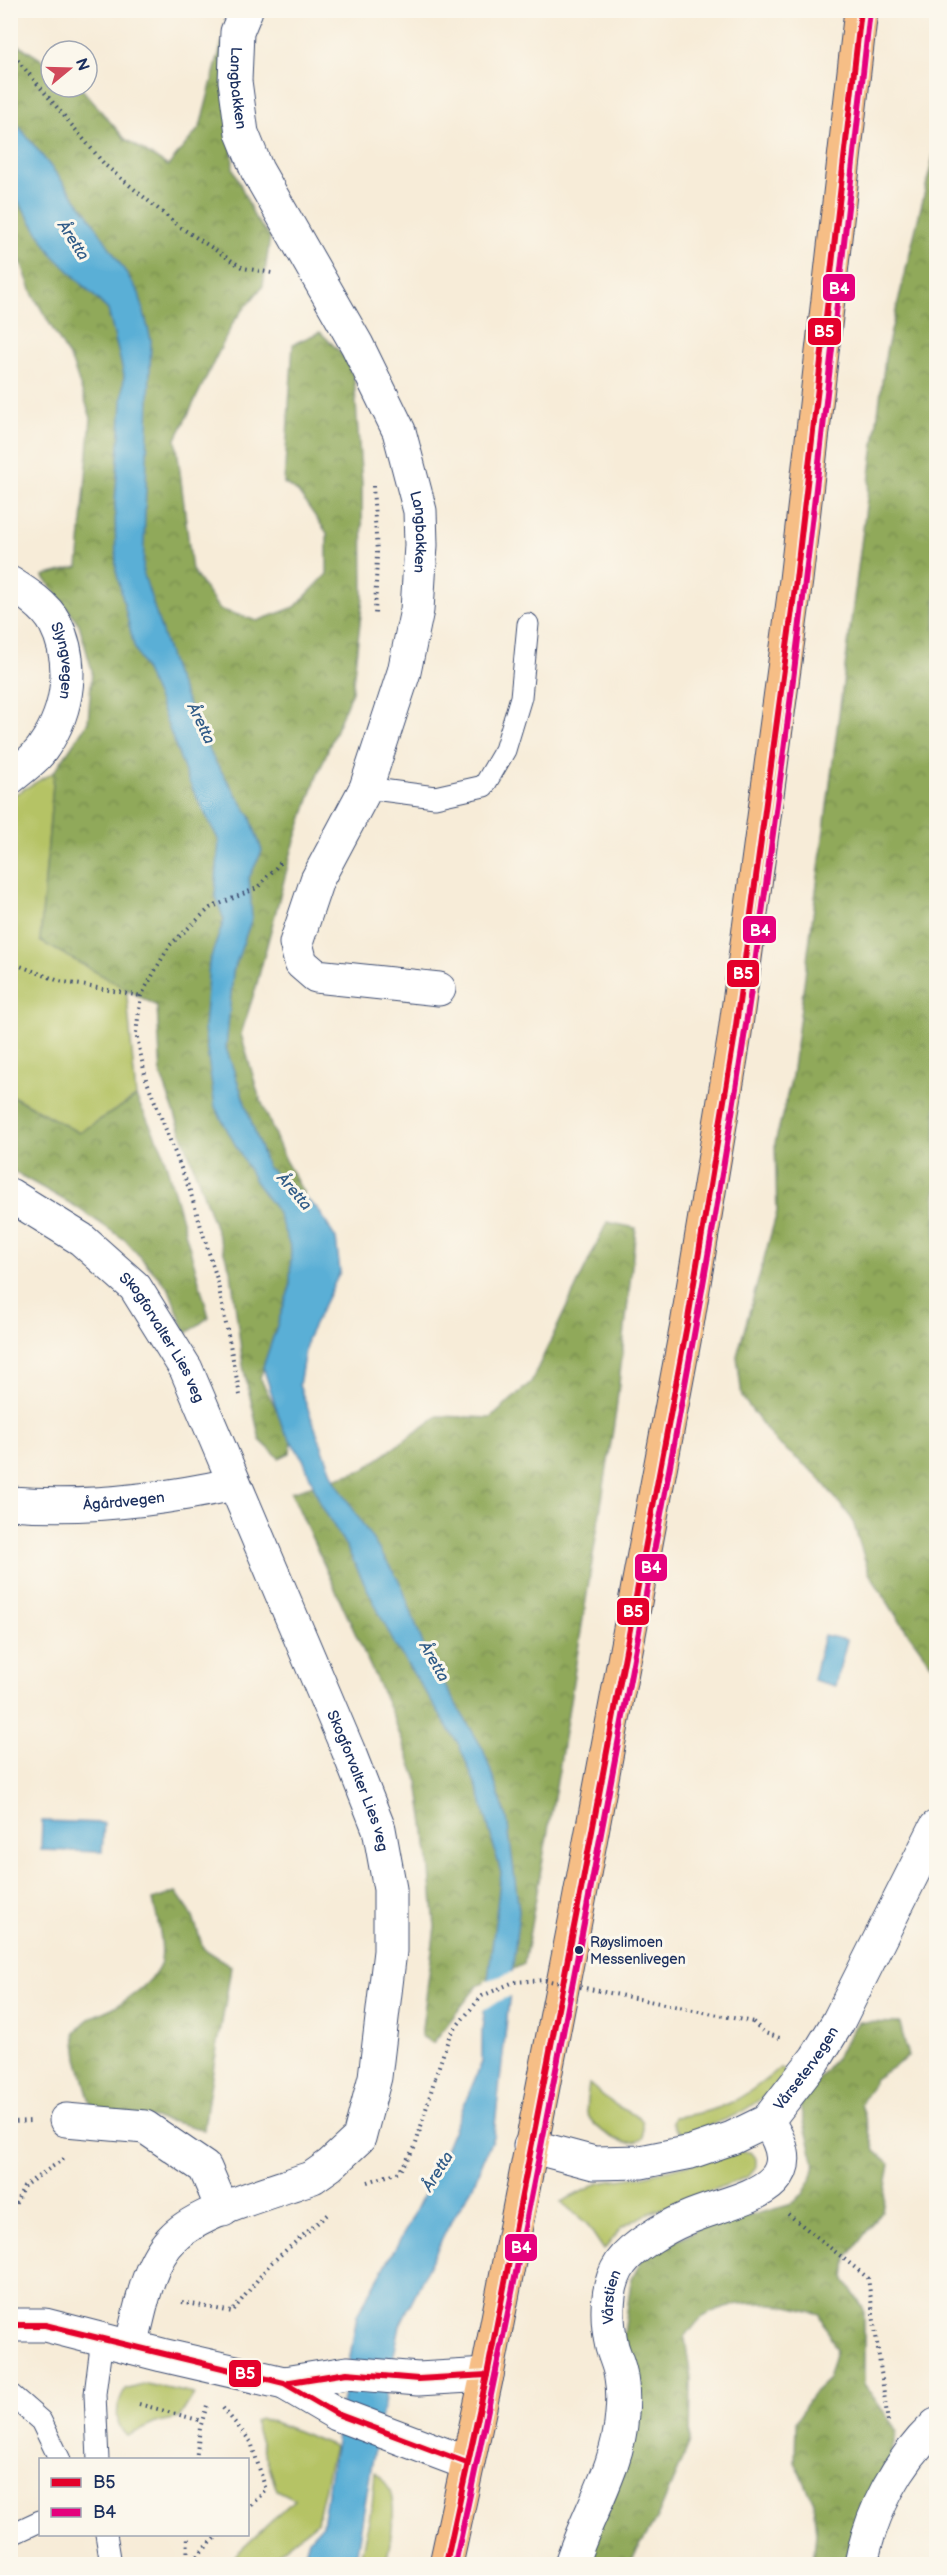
<svg xmlns="http://www.w3.org/2000/svg" width="947" height="2575" viewBox="0 0 947 2575" font-family="'Balsamiq Sans',sans-serif">
<defs>
<pattern id="forest-crowns" width="20" height="18" patternUnits="userSpaceOnUse" patternTransform="scale(1.5)"><rect width="20" height="18" fill="#90a95a"/><path d="M2 6a3 3 0 1 1 6 0M12 15a3 3 0 1 1 6 0" fill="none" stroke="#758a4e"/></pattern>
</defs>
<rect width="100%" height="100%" fill="#fbf7ec"/>
<filter id="ink" filterUnits="userSpaceOnUse"><feTurbulence type="fractalNoise" baseFrequency=".0167" numOctaves="2"/><feDisplacementMap in="SourceGraphic" scale="12" xChannelSelector="R" yChannelSelector="G"/><feConvolveMatrix kernelMatrix="1 2 1 2 8 2 1 2 1" color-interpolation-filters="sRGB"/></filter>
<filter id="wash" filterUnits="userSpaceOnUse"><feTurbulence type="fractalNoise" baseFrequency=".008" numOctaves="4" result="noise"/><feDisplacementMap in="SourceGraphic" scale="24" xChannelSelector="R" yChannelSelector="G"/><feGaussianBlur stdDeviation="1.35" result="paint"/><feColorMatrix in="noise" values="0 0 0 0 0 0 0 0 0 0 0 0 0 0 0 0 0 1.4 0 .05"/><feComposite in="paint" operator="in"/></filter>
<g filter="url(#wash)">
<rect width="100%" height="100%" fill="#f7ecd8"/>
<!-- grass -->
<g fill="#b5c365" stroke="#687962" stroke-width="1.5">
<path d="M54,772L40,941L126,986L136,1097L79,1133L11,1095L10,797Z"/>
<path d="M780,2068L788,2072C755,2110 732,2119 684,2134L676,2129L672,2123L674,2117C723,2112 743,2099 780,2068Z"/>
<path d="M589,2084L615,2105L639,2117L643,2122V2138C626,2151 594,2130 587,2113C585,2105 588,2092 589,2084Z"/>
<path d="M738,2152H751L756,2158V2168L748,2177L644,2215L621,2228L604,2250L586,2223L561,2202L599,2183L643,2176Z"/>
<path d="M146,2384L194,2394L179,2418L158,2422L127,2436C113,2423 116,2406 125,2390Z"/>
<path d="M259,2419L274,2422L334,2446L317,2522L264,2564H226L295,2499L277,2490L254,2422Z"/>
<path d="M375,2472C404,2492 391,2535 386,2564H359L372,2507Z"/>
</g>
<!-- forest -->
<g fill="url(#forest-crowns)" stroke="#566c5c" stroke-width="1.5">
<path d="M11,40L51,66V87H80L125,139L168,166L200,127L222,42L228,49L233,168L255,218L270,237L263,286L234,321L176,439L192,570L219,609L257,621L295,607L327,574V533L298,492L284,483L293,344L320,332L345,357L354,377L362,484L363,597L352,691L316,779L292,850L256,987L241,1034L258,1093L285,1160L303,1192L291,1299L272,1341L260,1378L292,1439L290,1453L279,1458L260,1440L243,1366L231,1272L161,1075L157,1006L40,941L54,772L88,722L92,671L79,624L43,576L78,567L91,418L72,362L33,295L11,235Z"/>
<path d="M936,145V1665L931,1664L899,1620L869,1573L852,1519L816,1474L775,1441L742,1397L737,1356L777,1212L775,1143L792,1076L886,352Z"/>
<path d="M10,1095L79,1133L136,1097L162,1149L209,1317L186,1334L169,1289L125,1240L73,1205L11,1170Z"/>
<path d="M607,1222L636,1228L616,1411L559,1770L524,1964L477,1986L433,2043L421,2036L435,1927L429,1860L418,1782L391,1712L291,1492L363,1470L438,1416L491,1418L531,1382Z"/>
<path d="M176,1892L193,1916L203,1948L231,1966C224,2021 210,2075 204,2130C167,2119 131,2113 92,2109L78,2058L75,2033C90,2015 93,2017 112,2008C128,2000 159,1978 161,1960C164,1942 157,1919 153,1900Z"/>
<path d="M858,2022L900,2023L908,2057L875,2079L861,2104L875,2151L890,2164L882,2211L847,2258L845,2280L864,2310V2384L897,2431L889,2462L845,2561C834,2567 823,2566 813,2560L816,2534L813,2501L795,2461L796,2422L812,2394L828,2379L836,2350L820,2314C782,2303 739,2295 703,2317C696,2322 690,2332 685,2338L691,2379L690,2441L657,2518L629,2564H585L625,2327L631,2281L642,2259L707,2224L741,2218L789,2205L803,2194L811,2180L815,2165L799,2102L835,2058Z"/>
</g>
<!-- water -->
<g fill="#5aafd6" stroke="#3a6f9a" stroke-width="1.5">
<path d="M10,115L88,214L139,293L151,340L143,572L175,674L214,760L250,816L262,851L249,878L252,918L233,972L226,1048L267,1167L318,1209L336,1239L340,1272L307,1339L299,1385L335,1481L401,1584L428,1658L483,1749L507,1818L519,1911L494,2134L472,2188L448,2227L400,2325L371,2468L355,2564H302L309,2539L322,2525L357,2315L408,2226L443,2155L482,2062V2030L501,1873L480,1795L458,1743L395,1645L346,1546L321,1505L303,1459L283,1429L263,1367L290,1287L291,1249L277,1211L255,1181L215,1107L204,1029L209,963L224,920L215,894L219,841L188,780L160,704L134,646L116,570L115,503L124,375L108,310L53,255L11,190Z"/>
<path d="M824,1635L847,1640L835,1686L813,1680Z"/>
<path d="M42,1821L104,1823L102,1852L41,1850Z"/>
</g>
<!-- pier -->
<path fill="#f7ecd8" d="M516,1971L514,1994L495,2003L482,2012L485,1981Z"/>
</g>
<g filter="url(#ink)">
<g fill="none" stroke-linecap="round" stroke-linejoin="round">
<!-- service casing -->
<g stroke="#3c4b70" stroke-width="23">
<g id="service">
<path d="M366,788L435,797L484,786L505,750L521,697L528,624"/>
<path d="M10,2394L41,2421L60,2460"/>
<path d="M98,2460L95,2394L102,2339"/>
<path d="M106,2534L111,2564"/>
<path d="M10,2535L40,2521"/>
</g>
</g>
<!-- minor casing -->
<g stroke="#3c4b70" stroke-width="35">
<g id="minor">
<path id="s1" d="M246,10L237,32L235,81L242,133L257,170L357,345L399,431L420,511L421,545L417,610L404,672L366,788L317,880L296,943L301,963L316,976L439,989"/>
<path id="s2" d="M10,583C26,593 46,606 55,623C75,662 69,710 44,746C37,758 21,769 10,778"/>
<path id="s3" d="M10,1195L81,1239L135,1287L186,1369L348,1750L379,1829L390,1889V1951L375,2077L359,2138L330,2165L313,2177C276,2191 201,2210 174,2237C147,2262 140,2312 131,2347"/>
<path id="s4" d="M10,1503C85,1509 161,1500 234,1484"/>
<path d="M66,2120L145,2127L205,2168L223,2210"/>
<path id="s5" d="M530,2146L594,2163L641,2162L691,2152L732,2138L767,2121L816,2058L838,2022L936,1827"/>
<path id="s6" d="M571,2564C587,2514 619,2467 622,2414C623,2403 623,2388 621,2377C620,2367 615,2357 612,2347C606,2320 605,2286 621,2263C633,2246 666,2227 685,2219C731,2198 818,2193 767,2121"/>
<path d="M861,2564C871,2512 897,2462 936,2425"/>
</g>
</g>
<!-- tertiary casing -->
<g stroke="#3c4b70" stroke-width="35">
<g id="tertiary">
<path d="M10,2325H45L162,2355L284,2383L337,2414L467,2463"/>
<path d="M284,2383L347,2373L418,2379L487,2375"/>
</g>
</g>
<!-- primary casing -->
<g stroke="#3c4b70" stroke-width="35">
<path id="primary" d="M446,2564L487,2375L578,1906L687,1325L734,1040L796,580L861,10"/>
</g>
<!-- path -->
<g stroke="#3c4b70" stroke-width="4" stroke-dasharray="1.5 4.5" stroke-linecap="butt">
<path d="M10,51L105,165L180,227L243,268L272,273"/>
<path d="M373,486L377,553L375,616"/>
<path d="M10,962L59,981L141,996"/>
<path d="M240,1395L217,1279L190,1191L146,1079L136,1033L141,996L169,946L210,908L257,888L283,860"/>
<path d="M753,2022L765,2033L783,2039"/>
<path d="M10,2122L31,2121"/>
<path d="M368,2182L399,2172L415,2147L435,2078"/>
<path d="M13,2209L24,2186L65,2158"/>
<path d="M788,2214L868,2278L888,2422"/>
<path d="M182,2302L232,2312L270,2264L329,2213"/>
<path d="M139,2404L202,2421"/>
<path d="M223,2408L251,2442L266,2490L248,2508"/>
<path d="M196,2460L200,2428L208,2402"/>
<path d="M187,2564L188,2534"/>
<path d="M188,2564L220,2534"/>
</g>
<!-- service -->
<use href="#service" stroke="#fff" stroke-width="21"/>
<!-- minor -->
<use href="#minor" stroke="#fff" stroke-width="33"/>
<!-- tertiary -->
<use href="#tertiary" stroke="#fff" stroke-width="33"/>
<!-- primary -->
<use href="#primary" stroke="#f6be86" stroke-width="33"/>
<!-- path-bridge -->
<path stroke="#3c4b70" stroke-width="4" stroke-dasharray="1.5 4.5" stroke-linecap="butt" d="M435,2078L450,2034L482,1996L514,1982L545,1980L753,2022"/>
<!-- bus-1 casing -->
<g stroke="#fbf7ec" stroke-width="10">
<g id="bus-1">
<path d="M10,2325H45L284,2383L337,2414L467,2463"/>
<path d="M290,2382L347,2373L418,2379L487,2375"/>
<path d="M446,2564L487,2375L578,1906L687,1325L734,1040L796,580L861,10"/>
</g>
</g>
<!-- bus-2 casing -->
<g stroke="#fbf7ec" stroke-width="10">
<path id="bus-2" d="M455,2564C516,2285 569,2004 622,1722C664,1497 708,1271 743,1044C795,701 831,356 870,11"/>
</g>
<!-- bus-1 -->
<use href="#bus-1" stroke="#e4002b" stroke-width="6"/>
<!-- bus-2 -->
<use href="#bus-2" stroke="#e5007d" stroke-width="6"/>
</g>
</g>
<!-- markers -->
<circle fill="#1b2f5e" stroke="#fbf7ec" stroke-width="2" cx="579" cy="1950" r="5"/>
<g text-anchor="middle" stroke-width="6" stroke-linejoin="round" paint-order="stroke">
<!-- bus labels -->
<g font-size="14" fill="#1b2f5e" stroke="#fbf7ec" text-anchor="start">
<text x="590" y="1947">Røyslimoen<tspan x="590" dy="17">Messenlivegen</tspan></text>
</g>
<!-- street labels -->
<g font-size="15" fill="#1b2f5e" stroke="#fbf7ec">
<text dy="5" stroke="none"><textPath href="#s1" startOffset="80">Langbakken</textPath></text>
<text dy="5" stroke="none"><textPath href="#s1" startOffset="566">Langbakken</textPath></text>
<text dy="5" stroke="none"><textPath href="#s2" startOffset="100">Slyngvegen</textPath></text>
<text dy="5" stroke="none"><textPath href="#s3" startOffset="213">Skogforvalter Lies veg</textPath></text>
<text dy="5" stroke="none"><textPath href="#s4" startOffset="114">Ågårdvegen</textPath></text>
<text dy="5" stroke="none"><textPath href="#s3" startOffset="699">Skogforvalter Lies veg</textPath></text>
<text dy="5" stroke="none"><textPath href="#s5" startOffset="312">Vårsetervegen</textPath></text>
<text dy="5" stroke="none"><textPath href="#s6" startOffset="278">Vårstien</textPath></text>
</g>
<!-- water labels -->
<g font-size="16" font-style="italic" fill="#315c88" stroke="#fbf7ec">
<text transform="translate(74 240) rotate(57)" y="6">Åretta</text>
<text transform="translate(202 723) rotate(64)" y="6">Åretta</text>
<text transform="translate(295 1191) rotate(49)" y="6">Åretta</text>
<text transform="translate(435 1661) rotate(60)" y="6">Åretta</text>
<text transform="translate(437 2171) rotate(-58)" y="6">Åretta</text>
</g>
</g>
<g stroke="#fbf7ec" stroke-width="2">
<rect x="822" y="273" width="34" height="29" rx="6" fill="#e5007d"/>
<rect x="807" y="317" width="35" height="29" rx="6" fill="#e4002b"/>
<rect x="742" y="915" width="35" height="29" rx="6" fill="#e5007d"/>
<rect x="726" y="959" width="34" height="29" rx="6" fill="#e4002b"/>
<rect x="634" y="1553" width="34" height="29" rx="6" fill="#e5007d"/>
<rect x="616" y="1597" width="34" height="29" rx="6" fill="#e4002b"/>
<rect x="504" y="2233" width="34" height="29" rx="6" fill="#e5007d"/>
<rect x="228" y="2359" width="34" height="29" rx="6" fill="#e4002b"/>
</g>
<g font-size="16" text-anchor="middle" font-weight="bold" fill="#fff">
<text x="839" y="294">B4</text>
<text x="824" y="337">B5</text>
<text x="760" y="936">B4</text>
<text x="743" y="979">B5</text>
<text x="651" y="1573">B4</text>
<text x="633" y="1617">B5</text>
<text x="521" y="2253">B4</text>
<text x="245" y="2379">B5</text>
</g>
<!-- margin -->
<rect width="947" height="2575" fill="none" stroke="#fbf7ec" stroke-width="36"/>
<!-- legend -->
<rect x="39" y="2458" width="210" height="78" fill="#fbf7ec" stroke="#a1a7b3" stroke-width="1.5"/>
<rect x="51" y="2478" width="30" height="9" fill="#e4002b" stroke="#a1a7b3" stroke-width="1.5"/>
<text x="93" y="2488" font-size="18" fill="#1b2f5e">B5</text>
<rect x="51" y="2508" width="30" height="9" fill="#e5007d" stroke="#a1a7b3" stroke-width="1.5"/>
<text x="93" y="2518" font-size="18" fill="#1b2f5e">B4</text>
<!-- north arrow -->
<g transform="translate(69 69) rotate(71)"><circle r="28" fill="#fbf7ec" stroke="#a1a7b3" stroke-width="1.5"/>
<path d="M0-4.5L10 22L0 15L-10 22Z" fill="#d1495b"/>
<text y="-9" font-size="16" font-weight="bold" text-anchor="middle" fill="#1b2f5e">N</text>
</g>
</svg>
